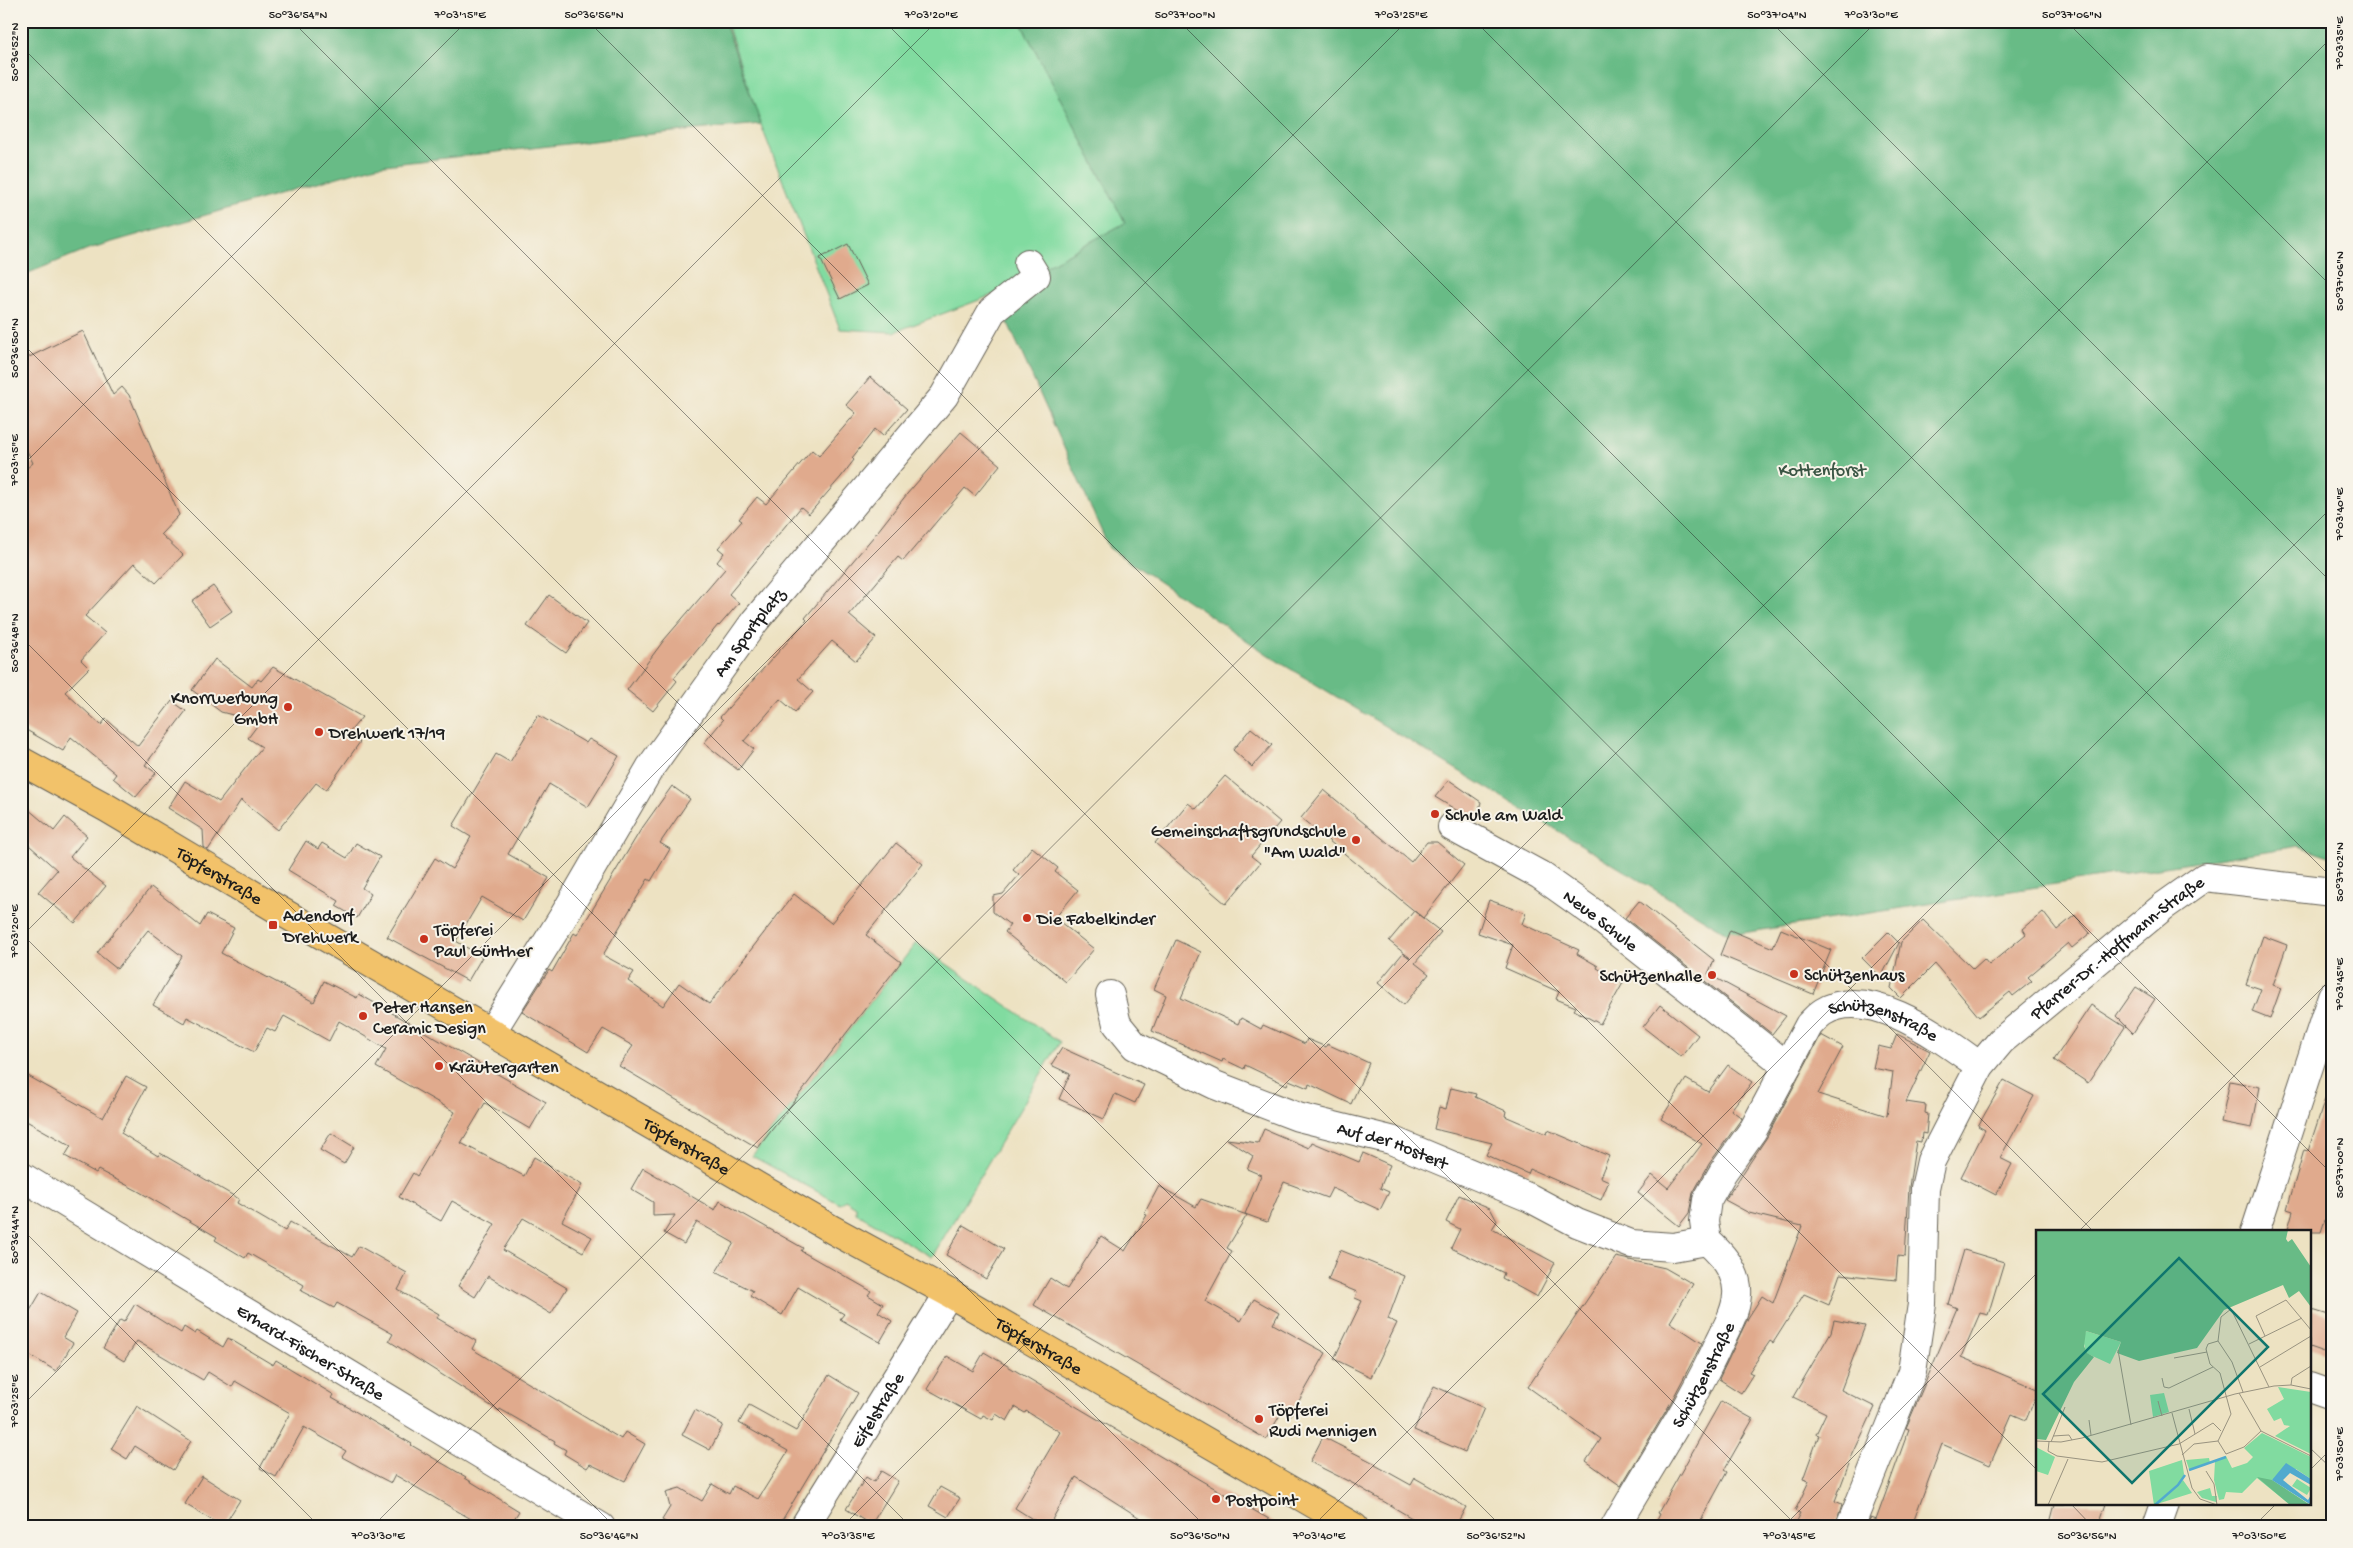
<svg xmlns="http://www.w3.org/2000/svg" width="2353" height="1548" viewBox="0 0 2353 1548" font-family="'Gochi Hand',sans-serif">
<rect width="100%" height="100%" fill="#f7f3e8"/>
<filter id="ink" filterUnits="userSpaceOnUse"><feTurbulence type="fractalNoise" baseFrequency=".02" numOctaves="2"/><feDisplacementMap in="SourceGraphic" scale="10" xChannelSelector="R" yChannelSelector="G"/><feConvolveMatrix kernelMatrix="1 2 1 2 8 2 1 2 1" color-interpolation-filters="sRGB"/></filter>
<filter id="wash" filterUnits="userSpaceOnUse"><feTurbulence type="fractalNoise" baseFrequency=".0096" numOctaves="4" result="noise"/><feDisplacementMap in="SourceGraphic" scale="20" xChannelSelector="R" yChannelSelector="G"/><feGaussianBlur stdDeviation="1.12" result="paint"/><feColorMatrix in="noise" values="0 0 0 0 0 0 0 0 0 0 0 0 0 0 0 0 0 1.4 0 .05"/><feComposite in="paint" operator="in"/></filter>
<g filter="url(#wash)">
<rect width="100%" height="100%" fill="#ede2c2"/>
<!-- green -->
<g fill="#81dba0" stroke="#4e7c5e">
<path d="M728,21H1020L1125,223L995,294L894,332L840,329L761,125L727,24Z"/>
<path d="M916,943L1060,1042L932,1257L856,1213V1207L845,1200L840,1204L752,1156Z"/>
</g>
<!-- forest -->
<g fill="#68bb86" stroke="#426c51">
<path d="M21,21H728L726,26L761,124L662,133L376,166L88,249L21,276Z"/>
<path d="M1020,21H2332V857L2299,846L1730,935L1279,662L1109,548L995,294L1125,223Z"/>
</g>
<g id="blocks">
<!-- building -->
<g fill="#e0aa8d">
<path d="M848,244L868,285L840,299L820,258Z"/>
<path d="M83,331L113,395L122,387L129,395L179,515L161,534L183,555L156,583L134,563L85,616L105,633L81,660L89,668L65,692L101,725L106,719L138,746L172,701L186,711L145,765L156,773L136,797L113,778L116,774L71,737L63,751L21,727V473L33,463L21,439V361Z"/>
<path d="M870,377L907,409L883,436L875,429L852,458L854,460L841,477L809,514L801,507L729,594L739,603L719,626L718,625L674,678L677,681L653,711L627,690L664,640L725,569L717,562L724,553L718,548L742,521L739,519L757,497L766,504L812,450L819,456L856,413L846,405Z"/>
<path d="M961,432L1000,465L975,496L965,488L903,561L898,557L849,615L876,638L856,661L832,641L798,679L813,692L795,712L780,699L744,741L754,749L738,770L704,743L723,720L720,717L807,620L805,618L874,536L907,494Z"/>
<path d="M213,586L232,611L210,626L192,601Z"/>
<path d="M549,595L587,623L566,653L527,626Z"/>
<path d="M215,659L252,687L258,679L261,681L273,667L362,717L348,734L360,742L326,790L316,783L278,830L241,800L208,850L204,847L203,830L168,808L185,781L219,802L262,747L248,738L260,722L221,712L192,690Z"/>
<path d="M538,715L586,743L589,739L619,756L588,807L549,784L508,854L549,878L523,921L482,897L456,941L482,957L468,981L387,937L435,858L452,869L471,837L453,826L496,754L510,762Z"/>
<path d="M1251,728L1272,745L1252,767L1233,750Z"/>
<path d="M1225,776L1280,822L1251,856L1260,863L1226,904L1155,843L1188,803L1196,809Z"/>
<path d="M1449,780L1481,802L1476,822L1435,797Z"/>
<path d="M672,786L690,799L660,843L670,849L651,881L648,879L603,955L634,972L628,981L663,1006L679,983L709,1004L794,894L831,923L896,843L923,864L866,935L901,962L758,1148L619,1066L633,1046L603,1029L588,1052L522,1012L549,970L552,972L574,933L577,935L640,831Z"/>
<path d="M1324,790L1411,862L1427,842H1437L1464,865L1423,918L1301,818Z"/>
<path d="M21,803L54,831L65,817L87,836L70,857L106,886L75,923L38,892L57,870L21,838Z"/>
<path d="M306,841L318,849L322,843L347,858L356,843L380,857L362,888L371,894L357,918L336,906L339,901L288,870Z"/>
<path d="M1032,847L1058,868L1055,872L1078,890L1055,918L1094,949L1066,982L1005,932L1010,925L993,912V896L1003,894L1019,875L1013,870Z"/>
<path d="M151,887L200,926L207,914L234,928L221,953L314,1002L324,981L357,998L359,994L546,1102L530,1129L485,1103L461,1143L524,1176L534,1157L582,1185L562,1221L592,1237L583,1252L523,1218L503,1250L567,1288L551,1314L488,1276L475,1297L458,1286L495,1224L452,1201L441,1221L399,1197L413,1173L417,1176L455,1112L376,1067L386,1049L339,1021L329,1041L284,1016L275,1032L267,1028L254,1052L187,1017L184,1023L153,1005L182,956L148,930L117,969L97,953Z"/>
<path d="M1489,900L1526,913L1522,924L1579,950L1577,954L1598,966L1597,968L1623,983L1600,1024L1574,1010L1576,1007L1556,999L1559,992L1505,968L1513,945L1478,933Z"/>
<path d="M1639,901L1714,960L1708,974L1786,1016L1772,1034L1625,918Z"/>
<path d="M1414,911L1441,932L1415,963L1429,974L1404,1005L1378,983L1403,953L1410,958L1389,941Z"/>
<path d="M2043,912L2057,930L2075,915L2090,933L2072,948L2068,943L2028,977L2032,981L2013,996L2010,992L1979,1017L1935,964L1901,998L1891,988L1901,942L1923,920L1973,969L1984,959L1989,965L2026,934L2023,929Z"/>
<path d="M1781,929L1831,950L1813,994L1720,955L1730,930L1773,948Z"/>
<path d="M1888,932L1899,943L1881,977L1862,958Z"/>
<path d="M2263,936L2287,945L2273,985L2281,988L2270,1019L2252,1012L2261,989L2246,984Z"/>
<path d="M1176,940L1201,952L1181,998L1238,1024L1241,1018L1261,1029L1263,1025L1305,1044L1307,1039L1326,1047L1327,1044L1369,1063L1351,1104L1309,1084L1308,1088L1289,1080L1287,1085L1245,1065L1244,1069L1223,1059L1222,1062L1152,1031L1166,995L1154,989Z"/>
<path d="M2136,987L2155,999L2133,1033L2116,1016Z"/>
<path d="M1660,1005L1698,1035L1681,1057L1643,1027Z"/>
<path d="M2091,1005L2125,1027L2088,1083L2054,1060Z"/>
<path d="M1897,1034L1930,1051L1906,1102L1926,1105L1925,1113L1928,1114L1926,1134L1922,1133L1921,1142L1916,1141L1909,1187L1905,1257L1898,1256L1896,1280L1840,1274L1829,1305L1804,1294L1773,1343L1770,1341L1749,1372L1753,1374L1741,1393L1719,1379L1748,1318L1762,1296L1773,1303L1802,1226L1749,1213L1725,1200L1767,1137L1821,1035L1843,1047L1818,1094L1887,1116L1893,1072L1873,1068L1878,1046L1891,1049Z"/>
<path d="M1062,1048L1144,1085L1135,1103L1115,1094L1104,1119L1059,1099L1070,1074L1051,1065Z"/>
<path d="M1728,1065L1752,1082L1731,1110L1742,1118L1709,1164L1693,1193L1689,1213L1679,1226L1638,1193L1652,1175L1668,1188L1702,1144L1661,1119L1686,1079L1708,1092Z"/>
<path d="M21,1072L103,1118L126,1076L146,1087L121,1133L158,1156L160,1153L239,1199L237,1203L285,1231L290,1222L352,1257L359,1246L407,1273L398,1290L439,1314L437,1318L476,1341L472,1349L621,1439L625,1432L645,1444L625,1481L590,1464L587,1468L564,1454L566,1450L554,1443L555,1441L500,1409L499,1411L389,1341L393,1334L337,1303L334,1308L301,1291L304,1285L248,1253L245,1258L215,1240L217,1237L138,1191L98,1170L96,1173L65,1156L71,1146L21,1118Z"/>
<path d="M2004,1080L2034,1096L2000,1158L2012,1164L1996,1195L1961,1177L1985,1130L1978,1126Z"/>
<path d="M2230,1081L2260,1087L2252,1128L2221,1122Z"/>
<path d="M1451,1088L1476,1094L1475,1097L1506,1111L1505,1116L1547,1134L1548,1130L1609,1156L1600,1177L1609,1181L1601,1200L1530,1169L1528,1174L1486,1155L1492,1143L1434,1129L1439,1107L1446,1109Z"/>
<path d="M2328,1090H2332V1209L2328,1221L2325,1220L2321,1232H2287L2293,1211L2287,1209L2304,1150L2308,1151Z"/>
<path d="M1264,1129L1309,1148L1312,1142L1359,1162L1363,1153L1390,1165L1380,1188L1389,1192L1380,1210L1332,1188L1327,1198L1284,1182L1267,1222L1245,1214L1261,1175L1247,1169L1253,1156L1227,1139L1258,1143Z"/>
<path d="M331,1133L354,1147L344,1164L320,1150Z"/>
<path d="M643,1168L715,1210L720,1201L803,1248L801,1251L871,1291L868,1295L883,1304L878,1312L892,1321L880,1342L840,1319L844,1314L798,1287L782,1315L750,1296L753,1291L716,1272L734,1243L697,1222L684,1244L664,1233L675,1215L653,1216V1202L631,1189Z"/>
<path d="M1159,1186L1196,1207L1201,1199L1247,1215L1227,1248L1232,1251L1205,1301L1241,1321L1254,1299L1279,1313L1273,1324L1326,1353L1291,1415L1283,1410L1266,1439L1034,1305L1050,1278L1067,1289L1101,1236L1125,1251L1147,1215L1144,1214Z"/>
<path d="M1459,1195L1490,1208L1497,1221L1492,1229L1555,1263L1537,1297L1502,1278L1504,1273L1451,1248L1460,1229L1446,1222Z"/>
<path d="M963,1225L1004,1249L986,1279L946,1255Z"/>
<path d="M1340,1250L1404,1276L1388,1319L1397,1323L1371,1377L1334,1359L1362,1301L1355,1298L1357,1292L1328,1280Z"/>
<path d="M1964,1250L2004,1262L1988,1315L1980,1313L1961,1357L2037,1389V1394L2026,1420L2012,1414L1990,1465L1942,1444L1911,1527H1867L1870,1518L1876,1520L1909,1429L1906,1428L1957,1308L1948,1304Z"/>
<path d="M1616,1257L1665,1268L1693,1284L1670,1322L1702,1343L1670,1404L1621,1486L1586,1461L1601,1439L1528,1387Z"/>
<path d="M41,1292L77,1313L63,1337L73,1343L56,1371L21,1350V1326Z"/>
<path d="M135,1304L181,1333L184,1327L195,1334L197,1331L223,1347L228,1338L273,1365L276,1360L334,1395L332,1398L412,1444L411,1445L466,1477L465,1478L519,1511L509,1527H485L395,1475L391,1483L366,1470L342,1457L346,1451L304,1427L276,1477L260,1468L290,1413L235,1381L232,1387L208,1372L203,1380L137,1341L124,1361L103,1348L120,1320L124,1322Z"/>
<path d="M2309,1309L2332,1316V1355L2309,1347Z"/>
<path d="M1834,1320L1865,1326L1841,1390L1875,1407L1852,1456L1835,1501L1842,1504L1835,1527H1793L1800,1513L1795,1511L1809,1481L1803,1479L1819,1435L1816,1434L1826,1413L1793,1397L1831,1332Z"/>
<path d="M984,1352L1202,1481L1283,1527H1154L1076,1477L1048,1527H1045L1015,1508L1060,1432L1026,1411L1025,1413L1015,1407L1007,1421L996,1414L993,1420L983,1415L981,1419L927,1389L947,1356L973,1371Z"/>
<path d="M829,1375L858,1393L778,1527H674L662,1520L670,1507L666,1492L680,1488L702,1501L712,1484L729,1494L733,1486L758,1499L788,1451L739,1423L749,1405L796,1431Z"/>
<path d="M1434,1386L1484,1408L1465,1452L1414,1430Z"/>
<path d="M1721,1401L1753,1419L1724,1470L1727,1472L1697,1527H1654L1660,1514L1658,1513Z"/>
<path d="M137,1406L191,1441L173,1470L135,1446L127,1459L111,1449Z"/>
<path d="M695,1410L723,1425L710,1450L682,1435Z"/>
<path d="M1323,1437L1376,1464L1375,1465L1411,1485L1415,1478L1466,1507L1455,1527H1427L1354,1484L1310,1462Z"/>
<path d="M881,1471L898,1481L871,1525L846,1509L866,1477L874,1482Z"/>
<path d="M202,1476L240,1500L223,1527L185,1504Z"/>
<path d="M940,1487L960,1498L948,1517L929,1506Z"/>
<path d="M2055,1504H2106L2098,1527H2049Z"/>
</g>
</g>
</g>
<g filter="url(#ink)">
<use href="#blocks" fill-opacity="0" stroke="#656156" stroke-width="1"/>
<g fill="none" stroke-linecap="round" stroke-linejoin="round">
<!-- minor casing -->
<g stroke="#656156" stroke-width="30">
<g id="minor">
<path id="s1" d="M1452,827L1540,875L1592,912L1787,1066"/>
<path id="s2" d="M1110,995L1117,1024L1135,1046L1215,1085L1298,1117L1391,1140L1530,1198L1577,1223L1631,1244L1673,1247L1707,1241"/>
<path id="s3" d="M492,1031L563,917L650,768L755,621L944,396L992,311L1036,276L1028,263"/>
<path id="s4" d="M21,1176L601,1527"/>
<path d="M2255,1232L2332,996"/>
<path d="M2309,1387L2332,1395"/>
<path id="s5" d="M804,1527L949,1293"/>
<path id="s6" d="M1615,1527C1650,1465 1691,1406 1720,1341C1727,1327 1736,1311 1737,1295C1739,1273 1722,1254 1707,1241L1704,1221L1707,1200L1723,1172L1753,1130L1809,1025C1813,1021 1818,1015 1823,1012C1870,983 1943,1040 1980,1066"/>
<path id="s7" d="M1850,1527L1912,1372L1922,1304L1925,1188L1931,1161L1980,1066L2001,1041L2164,906L2205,877L2332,892"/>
<path d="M2157,1527L2165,1504"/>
</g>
</g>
<!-- major casing -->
<g stroke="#656156" stroke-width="30">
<g id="major">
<path id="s8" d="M21,761L107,808L277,909L833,1230L949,1293L1354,1527"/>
</g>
</g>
<!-- minor -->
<use href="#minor" stroke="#fff" stroke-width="28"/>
<!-- major -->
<use href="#major" stroke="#f2c26a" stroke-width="28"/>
</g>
</g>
<!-- ticks -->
<path fill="none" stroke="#1c1c1c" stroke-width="1" stroke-opacity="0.45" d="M292,21L1798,1527M588,21L2037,1470M884,21L2094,1232M1179,21L2332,1174M1475,21L2332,878M1770,21L2332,583M2066,21L2332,287M21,46L1502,1527M21,342L1206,1527M21,467L467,21M21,637L911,1527M21,933L615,1527M21,937L937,21M21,1228L320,1527M2078,1232L2332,978M21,1407L1407,21M2309,1447L2332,1469M2309,1471L2332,1448M2071,1504L2093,1527M21,1524L24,1527M372,1527L1877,21M842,1527L2332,37M1312,1527L2332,507M1783,1527L2037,1273M2253,1527L2276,1504"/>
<!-- markers -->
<g fill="#c8321e" stroke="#f7f3e8" stroke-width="2">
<circle cx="288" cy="707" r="5"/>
<circle cx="319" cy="732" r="5"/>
<circle cx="1435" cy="814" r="5"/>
<circle cx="1356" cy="840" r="5"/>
<circle cx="1027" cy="918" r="5"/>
<rect x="268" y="920" width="10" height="10" rx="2.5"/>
<circle cx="424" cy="939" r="5"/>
<circle cx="1794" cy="974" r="5"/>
<circle cx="1712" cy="975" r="5"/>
<circle cx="363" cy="1016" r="5"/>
<circle cx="439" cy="1066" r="5"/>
<circle cx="1259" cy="1419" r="5"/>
<circle cx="1216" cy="1499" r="5"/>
</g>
<g text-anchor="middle" stroke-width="4" stroke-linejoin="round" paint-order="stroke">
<!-- park labels -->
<g font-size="18" fill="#3a5544" stroke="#f7f3e8">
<text x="1822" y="475">Kottenforst</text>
</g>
<!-- street labels -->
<g font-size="18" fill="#1c1c1c" stroke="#f7f3e8">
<text dy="6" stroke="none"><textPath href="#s3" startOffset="475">Am Sportplatz</textPath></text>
<text dy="6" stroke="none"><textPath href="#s8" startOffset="229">Töpferstraße</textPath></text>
<text dy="6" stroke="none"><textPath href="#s1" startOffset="176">Neue Schule</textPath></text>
<text dy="6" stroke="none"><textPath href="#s7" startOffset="668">Pfarrer-Dr.-Hoffmann-Straße</textPath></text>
<text dy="6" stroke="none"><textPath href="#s6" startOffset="655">Schützenstraße</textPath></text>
<text dy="6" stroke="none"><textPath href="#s8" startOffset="769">Töpferstraße</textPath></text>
<text dy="6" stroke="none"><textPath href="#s2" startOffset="335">Auf der Hostert</textPath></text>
<text dy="6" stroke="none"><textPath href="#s8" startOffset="1174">Töpferstraße</textPath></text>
<text dy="6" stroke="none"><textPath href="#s4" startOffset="339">Erhard-Fischer-Straße</textPath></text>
<text dy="6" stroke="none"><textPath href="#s6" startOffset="176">Schützenstraße</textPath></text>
<text dy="6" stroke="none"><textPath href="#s5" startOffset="138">Eifelstraße</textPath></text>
</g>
<!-- poi labels -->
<g font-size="18" fill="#1c1c1c" stroke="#f7f3e8" text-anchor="start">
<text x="278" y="703" text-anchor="end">Knorrwerbung<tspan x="278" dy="21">GmbH</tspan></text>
<text x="329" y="738">Drehwerk 17/19</text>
<text x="1445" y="820">Schule am Wald</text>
<text x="1346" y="836" text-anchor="end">Gemeinschaftsgrundschule<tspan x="1346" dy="21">"Am Wald"</tspan></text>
<text x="283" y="921">Adendorf<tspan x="283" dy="21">Drehwerk</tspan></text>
<text x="1037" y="924">Die Fabelkinder</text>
<text x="434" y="935">Töpferei<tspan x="434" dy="21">Paul Günther</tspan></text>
<text x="1804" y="980">Schützenhaus</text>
<text x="1702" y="981" text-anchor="end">Schützenhalle</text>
<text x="373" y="1012">Peter Hansen<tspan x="373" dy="21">Ceramic Design</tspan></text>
<text x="449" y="1072">Kräutergarten</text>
<text x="1269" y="1415">Töpferei<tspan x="1269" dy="21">Rudi Mennigen</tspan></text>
<text x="1226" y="1505">Postpoint</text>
</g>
</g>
<!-- overview -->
<g transform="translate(2036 1230)">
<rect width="275" height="275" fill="#ede2c2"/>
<path d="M50,101L85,112L74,134L50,123L47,109ZM242,157L275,162V224L239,206L254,196L248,195L245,188L238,191L231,179L248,169ZM128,163L133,182L117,187L114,165ZM226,203L275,227V249L260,239L236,250L274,275L253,274L221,248L206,263L190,262L188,269L183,270L178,250L179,231L190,226L196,238L211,233L217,227L208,218ZM0,217L19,227L12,245L0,241ZM173,228L174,233L153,239L150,230ZM146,230L148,244L145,251L118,275L113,241ZM261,249L275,258L271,265L256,256ZM147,250L156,263L121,274L145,252ZM174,258L176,266H181L180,272L166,268L161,262Z" fill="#81dba0"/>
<path d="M0,0H252L250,9L252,12L256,9L275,37V77L263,61L253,68L247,55L188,80L161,118L103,131L81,123L85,112L50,101L48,116L51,123L58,127L38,152L10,210L0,209ZM221,247L236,250L274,275L253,274Z" fill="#68bb86"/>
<path d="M250,233L275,249V255L254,243L247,250L272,270L275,265V275L236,250Z" fill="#51aace"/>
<path fill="none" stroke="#51aace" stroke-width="2.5" d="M153,240L190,227M119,275L142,255L149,245"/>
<path fill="none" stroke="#999380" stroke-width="1" d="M229,106L220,86L250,70L275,100M182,111L172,114L170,119L174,134L184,143L195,184L182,211L190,224L208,217L225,201M213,114L266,88M82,120L95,195M138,128L171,122M224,137L275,106M126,148L128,157L133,158L177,137M255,155L256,148L275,136M207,162L196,132L182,111L185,87L195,79L233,157M203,163L225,201L275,226M122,171L126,186M153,179L159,204M136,183L156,258L164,269L181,275M53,190L55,205M17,206L33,205L36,210M0,211L25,212L46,208L199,164L238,156L255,155L275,159M13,212L12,221L21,226L66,232L143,214L177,193L185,201M15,212L29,177M146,225L158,214L182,211M170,241L178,254L181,275M12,275L32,229"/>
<path fill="#0f766e" fill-opacity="0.15" stroke="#0f766e" stroke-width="2.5" d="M143,28L232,117L96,253L7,164Z"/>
<rect width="275" height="275" fill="none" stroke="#1c1c1c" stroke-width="2.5"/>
</g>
<!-- margin -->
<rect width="2353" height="1548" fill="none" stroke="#f7f3e8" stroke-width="55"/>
<rect x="28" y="28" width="2298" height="1492" fill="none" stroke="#1c1c1c" stroke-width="2"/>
<g font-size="12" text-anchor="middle" fill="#1c1c1c">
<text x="298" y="18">50°36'54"N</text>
<text x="460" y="18">7°03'15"E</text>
<text x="594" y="18">50°36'56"N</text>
<text x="931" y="18">7°03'20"E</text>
<text x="1185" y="18">50°37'00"N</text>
<text x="1401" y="18">7°03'25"E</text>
<text x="1777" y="18">50°37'04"N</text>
<text x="1871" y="18">7°03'30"E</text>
<text x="2072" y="18">50°37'06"N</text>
<text transform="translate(2339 43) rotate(-90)" y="4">7°03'35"E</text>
<text transform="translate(14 52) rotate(-90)" y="4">50°36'52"N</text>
<text transform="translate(2339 281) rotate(-90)" y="4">50°37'06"N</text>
<text transform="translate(14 348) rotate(-90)" y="4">50°36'50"N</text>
<text transform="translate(14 460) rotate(-90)" y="4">7°03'15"E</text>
<text transform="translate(2339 514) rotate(-90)" y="4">7°03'40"E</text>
<text transform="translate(14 643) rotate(-90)" y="4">50°36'48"N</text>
<text transform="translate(2339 872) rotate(-90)" y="4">50°37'02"N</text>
<text transform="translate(14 931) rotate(-90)" y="4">7°03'20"E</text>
<text transform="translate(2339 984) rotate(-90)" y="4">7°03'45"E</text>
<text transform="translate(2339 1168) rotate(-90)" y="4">50°37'00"N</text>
<text transform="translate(14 1235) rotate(-90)" y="4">50°36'44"N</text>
<text transform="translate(14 1401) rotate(-90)" y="4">7°03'25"E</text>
<text transform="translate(2339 1454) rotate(-90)" y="4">7°03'50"E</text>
<text x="378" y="1539">7°03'30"E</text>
<text x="609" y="1539">50°36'46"N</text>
<text x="848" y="1539">7°03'35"E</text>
<text x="1200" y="1539">50°36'50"N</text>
<text x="1319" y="1539">7°03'40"E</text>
<text x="1496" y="1539">50°36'52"N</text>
<text x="1789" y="1539">7°03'45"E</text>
<text x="2087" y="1539">50°36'56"N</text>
<text x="2259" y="1539">7°03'50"E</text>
</g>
</svg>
